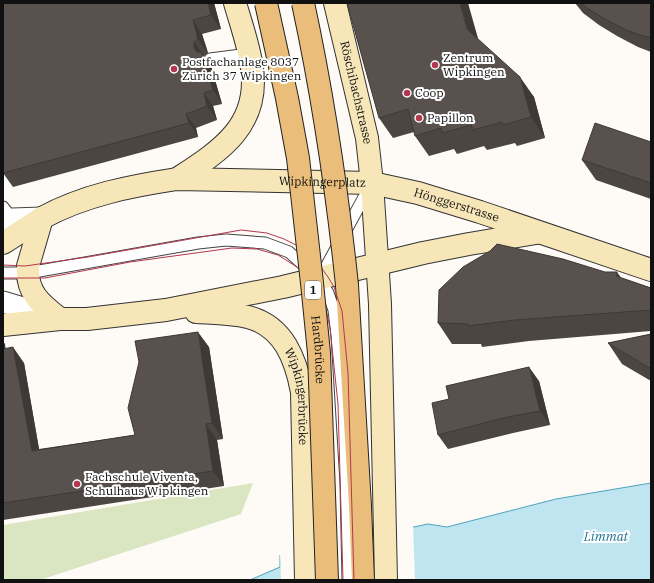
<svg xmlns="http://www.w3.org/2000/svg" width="654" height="583" viewBox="0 0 654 583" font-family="'IBM Plex Serif',serif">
<rect width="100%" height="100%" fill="#fefbf6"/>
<!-- green -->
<path fill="#dae6c1" d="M253,483L241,514L40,580H3V525Z"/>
<!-- water -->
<path fill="#bfe5f0" stroke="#4ea3bf" d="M651,483V580H250L280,567V555L428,524L447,527L556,499Z"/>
<!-- pier -->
<path fill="#fefbf6" d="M413,525L415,580H281L280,553Z"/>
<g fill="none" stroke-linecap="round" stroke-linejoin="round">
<!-- lane casing -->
<g stroke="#444" stroke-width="13">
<g id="lane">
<path d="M210,59L249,54"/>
<path d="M3,207L12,219"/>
<path d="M3,273H28L198,243L226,240L265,243L289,252L319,279L328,293L334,310L337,336L346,483L348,580"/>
<path d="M320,278L369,188"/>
</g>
</g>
<!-- street casing -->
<g stroke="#444" stroke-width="23">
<g id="street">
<path d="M3,224L12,219L42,218"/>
<path d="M3,302L60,319"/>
</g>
</g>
<!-- secondary casing -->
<g stroke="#333" stroke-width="24">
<g id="secondary">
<path id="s1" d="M335,3L367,138L372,183L380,304L386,580"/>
<path d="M177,179C220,151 260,126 252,68C249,46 241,24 235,3"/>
<path d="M42,218L28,266C26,293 41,304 60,319"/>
<path id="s2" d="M3,243C16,235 29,226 42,218C84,195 131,186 177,179L372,183L418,193L480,212L651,270"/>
<path id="s3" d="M196,312C213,313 231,313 248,317C284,326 296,360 302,392L306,580"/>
<path d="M3,325L60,319H87L166,310L283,287L423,253L469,244L536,233"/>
</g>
</g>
<!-- primary casing -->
<g stroke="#222" stroke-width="24">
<path id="primary" d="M347,285L360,506L363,580"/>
</g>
<!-- lane -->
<use href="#lane" stroke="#fff" stroke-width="11"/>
<!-- street -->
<use href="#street" stroke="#fff" stroke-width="21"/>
<!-- secondary -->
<use href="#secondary" stroke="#f6e6b8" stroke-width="22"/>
<!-- primary -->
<use href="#primary" stroke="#eabe7a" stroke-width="22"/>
<!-- tram -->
<g stroke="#b3374f" stroke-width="1">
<path d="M3,265L25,266L88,257L241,230L267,233L284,239L300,247L320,266L328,277L334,287L342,311L348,373L354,580"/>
<path d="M3,278H45L130,262L232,248L257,249L278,255L297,267L311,280L318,292L326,309L330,328L338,404L343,580"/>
</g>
<!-- primary-bridge casing -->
<g stroke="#222" stroke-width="24" stroke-linecap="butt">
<g id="primary-bridge">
<path id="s4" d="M266,3L287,98L298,158L312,283L319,353L327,580"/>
<path d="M303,3C323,96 337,190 347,285"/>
</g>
</g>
<!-- primary-bridge -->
<use href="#primary-bridge" stroke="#eabe7a" stroke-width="22"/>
</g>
<!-- wall -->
<g fill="#4c4643">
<path d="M214,3L221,29L202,34L208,53L204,56L211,66L222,104L213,106L217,120L196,128L198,137L13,187L3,173Z"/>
<path d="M575,3H651V52L638,47L617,36L599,25L583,13Z"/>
<path d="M478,39L534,97L545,138L517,146L515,143L487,150L484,146L457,154L454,149L429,156L415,136L414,132L393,138L379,118Z"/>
<path d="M651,142V199L596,180L582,160Z"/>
<path d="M621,278L651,288V331L529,341L482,347L481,344H452L438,323Z"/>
<path d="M651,334V381L622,364L608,343Z"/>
<path d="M3,342L5,344V349L24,363L39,449L135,435L209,347L223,439L217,440L224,486L3,520Z"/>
<path d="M539,381L550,425L513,433L448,449L438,435Z"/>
</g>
<!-- shaded-wall -->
<g fill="#3e3937">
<path d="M208,3H214L221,29L211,15Z"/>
<path d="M460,3H468L481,49L467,29Z"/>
<path d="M193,20L202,34L208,53L198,39Z"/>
<path d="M194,42L211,66L222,104L213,90L203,60L194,47Z"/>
<path d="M520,77L534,97L545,138L531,117Z"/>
<path d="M204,93L213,106L217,120L207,106Z"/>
<path d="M186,114L196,128L198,137L189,123Z"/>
<path d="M617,272L631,292L616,276Z"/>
<path d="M198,332L209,347L223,439L212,423Z"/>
<path d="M3,342L5,344L8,365L3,359Z"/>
<path d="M13,347L24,363L42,466L32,451Z"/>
<path d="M529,367L539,381L550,425L540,411Z"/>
<path d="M206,424L217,440L224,486L213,471Z"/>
</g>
<!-- building -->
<g fill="#58514e" stroke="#3e3937">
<path d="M3,3H208L211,15L193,20L198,39L194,42V47L197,52H202L213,90L204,93L207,106L186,114L189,123L3,173Z"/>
<path d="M347,3H460L467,29L520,77L531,117L503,125L502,122L473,130L471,125L443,133L441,128L415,136L408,109L379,118Z"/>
<path d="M581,3H651V37L643,36L626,30L605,19L587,8Z"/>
<path d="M595,123L651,142V183L582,160Z"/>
<path d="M497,244L563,259L605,272H617L616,276L651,288V310L515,320L468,326V324L438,323L439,290L463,267L490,251Z"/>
<path d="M198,332L212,423L206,424L213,471L3,503V349L13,347L32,451L135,435L128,408L139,362L135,341Z"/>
<path d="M651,334V369L608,343Z"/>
<path d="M529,367L540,411L503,418L438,435L432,403L449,399L446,386Z"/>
</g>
<!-- markers -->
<g fill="#b3374f" stroke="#fff" stroke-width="1.5">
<circle cx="435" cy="65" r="4"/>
<circle cx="174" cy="69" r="4"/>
<circle cx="407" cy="93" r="4"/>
<circle cx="419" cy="118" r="4"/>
<circle cx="77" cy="484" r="4"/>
</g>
<g text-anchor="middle" stroke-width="4" stroke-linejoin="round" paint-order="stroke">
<!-- shield labels -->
<rect fill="#fff" stroke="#585858" stroke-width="1" x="305" y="281" width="16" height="18" rx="3"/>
<g font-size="11" font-weight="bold" fill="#111">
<text x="313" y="294">1</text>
</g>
<!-- poi labels -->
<g font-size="12" fill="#111" stroke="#fff" text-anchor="start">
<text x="443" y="62">Zentrum<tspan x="443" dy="14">Wipkingen</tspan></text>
<text x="182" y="66">Postfachanlage 8037<tspan x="182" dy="14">Zürich 37 Wipkingen</tspan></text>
<text x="415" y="97">Coop</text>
<text x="427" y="122">Papillon</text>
<text x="85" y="481">Fachschule Viventa,<tspan x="85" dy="14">Schulhaus Wipkingen</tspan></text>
</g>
<!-- street labels -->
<g font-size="12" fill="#111" stroke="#fff">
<text dy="4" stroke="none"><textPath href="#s1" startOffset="92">Röschibachstrasse</textPath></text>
<text dy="4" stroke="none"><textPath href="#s2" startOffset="333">Wipkingerplatz</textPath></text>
<text dy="4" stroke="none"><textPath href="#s2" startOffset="470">Hönggerstrasse</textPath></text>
<text dy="4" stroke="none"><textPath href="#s4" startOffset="351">Hardbrücke</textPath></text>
<text dy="4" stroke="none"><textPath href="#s3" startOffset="154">Wipkingerbrücke</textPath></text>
</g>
<!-- water labels -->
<g font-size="13" font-style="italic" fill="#267696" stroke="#fff">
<text x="606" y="541">Limmat</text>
</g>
</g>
<!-- border -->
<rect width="654" height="583" fill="none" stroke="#111111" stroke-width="8"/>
</svg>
